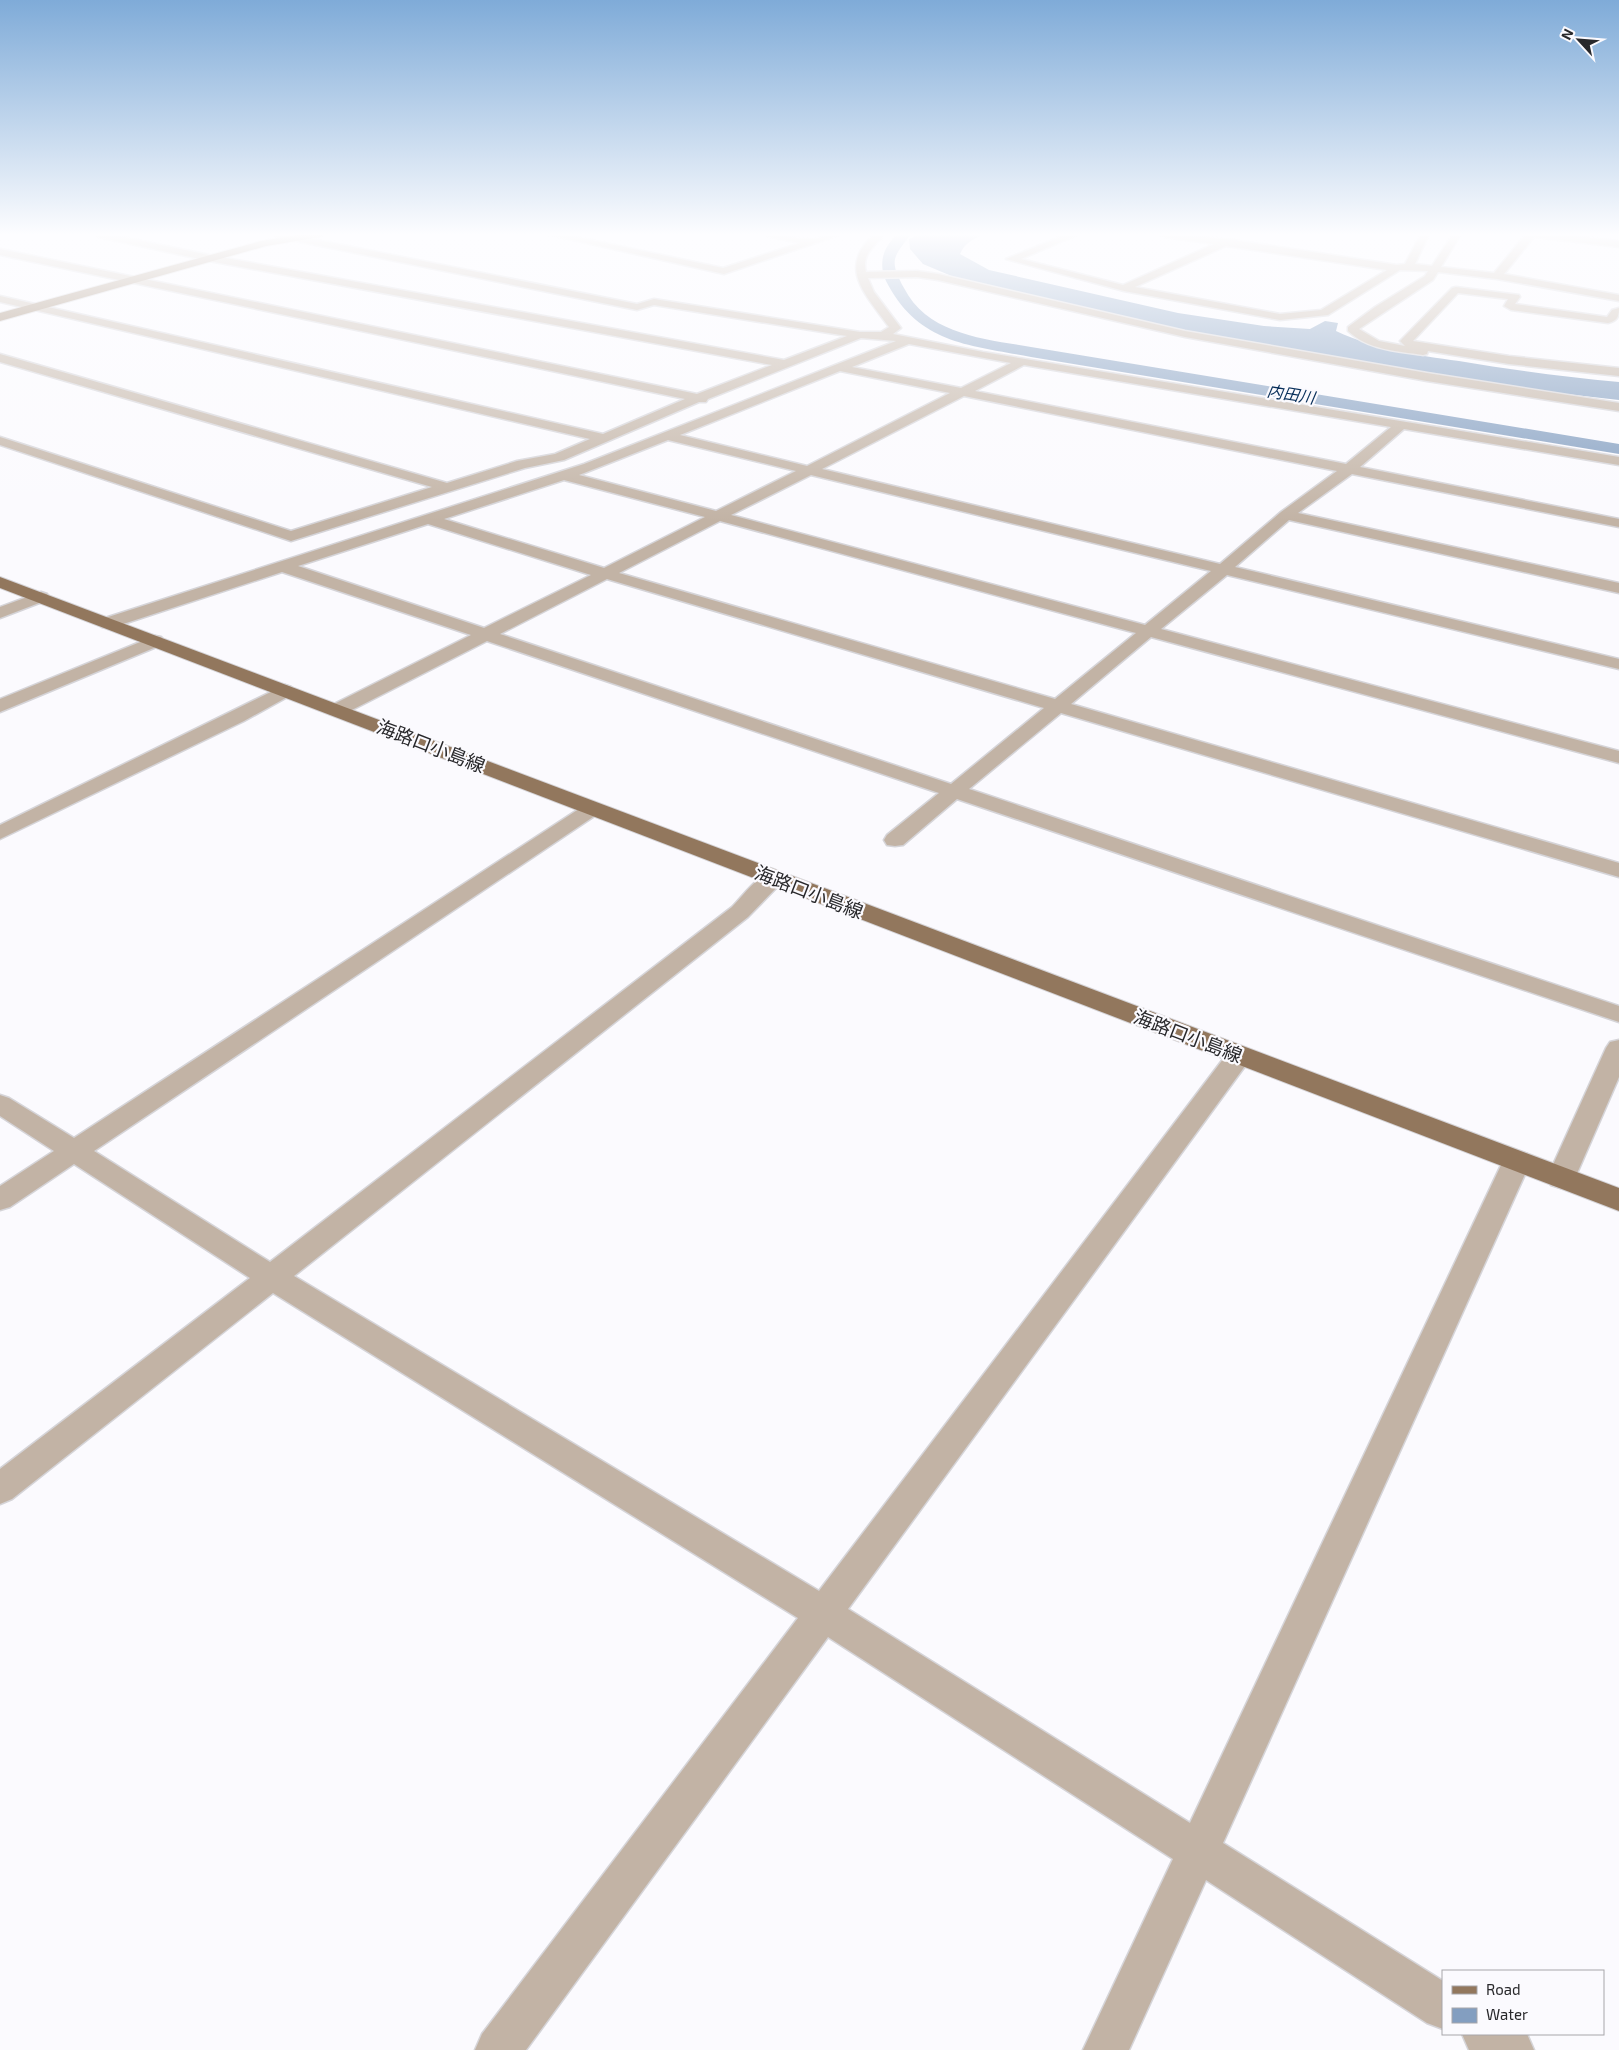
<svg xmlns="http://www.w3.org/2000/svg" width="1619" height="2050" viewBox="0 0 1619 2050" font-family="'Exo 2','Noto Sans JP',sans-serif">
<rect width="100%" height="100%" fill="#fbfafe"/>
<!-- water -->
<path fill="#839ec0" d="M920,234H985C974,239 965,242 960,254L989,270L1178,313L1264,326L1310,329L1325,321L1338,323L1336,331C1377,350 1416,355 1459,361C1512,370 1565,377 1619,382V400L1494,386L1177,329L961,280L923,264L910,249L909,239Z"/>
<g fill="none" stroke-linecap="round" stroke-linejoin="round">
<!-- river -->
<path fill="#839ec0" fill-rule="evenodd" d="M898,234H911C894,257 888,259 904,288C928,335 985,339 1031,347L1619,444V454L1031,357C969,345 918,344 886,281C878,264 883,246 898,234Z"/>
<!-- minor casing -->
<g stroke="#d5d4d8" stroke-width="3">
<g id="minor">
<path d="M94,234H109L209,255L784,360L847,336L654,305L637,310L276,237L271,234H288L637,304L654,299L860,332H881L889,327C866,295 836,267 875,234H884C876,246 861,253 866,272L917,271L938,274L1185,331L1427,373L1619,403V411L1427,381L1185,337L938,280L917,277L868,278L874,292L901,328L893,334L983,352L1619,457V465L1404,429L1360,467L1619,519V527L1352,474L1298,513L1619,583V593L1289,520L1235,567L1619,659V669L1227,575L1161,629L1619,751V763L1151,637L1071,704L1619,863V877L1061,713L969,789L1619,1006V1022L957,799L903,845L895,846L887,845L884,840L887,835L939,793L487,641L344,714H330L328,710L330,706L471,635L282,572L114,627H102L100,623L102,619L584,464L896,341L861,338L708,399L706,402H699L564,460L525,468L291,541L0,445V437L291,531L432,487L0,362V354L447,483L517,461L555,454L590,439L0,302V296L603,434L685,399L0,255V249L697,394L772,365L209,261L98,237ZM909,344L1011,363L961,388L852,367ZM1024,365L1391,427L1346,464L975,391ZM840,371L950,393L807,466L680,435ZM964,396L1337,471L1281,512L1220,564L822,469ZM668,440L796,471L716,511L579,475ZM811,475L1211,571L1145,625L731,515ZM564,480L705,517L604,568L444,519ZM720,521L1136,633L1055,699L619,573ZM428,524L591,575L484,628L298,566ZM607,579L1044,708L951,784L500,634Z"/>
<path d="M546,234H563L723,268L800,243L766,236L765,234C780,234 795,239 810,239C820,239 830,233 842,234L724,274Z"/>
<path d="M1067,234H1079L1021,259L1123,285L1214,244L1164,237L1160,234L1227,239L1397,265L1405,264L1421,234H1429L1415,264L1432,266L1453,234H1461L1441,267L1494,273L1526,234H1555L1619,241V247L1534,237L1504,274L1619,295V301L1497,279L1438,272L1433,280L1359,329L1379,341L1405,346L1400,341L1402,339L1452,288L1456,287L1519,295L1520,297L1515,304L1607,317L1612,310L1619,308C1619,317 1617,321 1608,323L1511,310L1504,306L1508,299L1458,293L1413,341L1509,356L1619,368V376L1509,364L1428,351L1427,354L1423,355C1397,351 1368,350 1348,331V327L1375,307L1425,276L1428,271L1400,270L1328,315L1280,320L1124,291L1006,259ZM1226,246L1387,270L1321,310L1280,314L1135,287Z"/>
<path d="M41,592L47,594L49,597L47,600L0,618V607Z"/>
<path d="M155,636L161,637L164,641L161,645L0,712V699Z"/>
<path d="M285,685L291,687L294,691L291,695L244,721L0,839V825Z"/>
<path d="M592,803L599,805L602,809L599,813L94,1151L270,1262L732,907C745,894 761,868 781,873L784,878L781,883L748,917L294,1276L819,1591L1230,1050L1239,1048L1248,1050L1252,1056L1248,1062L848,1609L1190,1823L1503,1161L1507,1154L1517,1151L1527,1154L1531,1161L1223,1843L1443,1981V2029L1427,2023L1206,1880L1129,2050H1083L1173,1859L828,1637L526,2050H475L482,2034L798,1618L273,1293L12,1499L0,1504V1469L250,1278L74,1164L10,1207L0,1210V1186L54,1151L0,1116V1095L9,1098L74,1138L585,805Z"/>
<path d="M1619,1040V1077L1575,1178L1571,1185L1561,1188L1551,1185L1547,1178L1606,1048L1610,1042Z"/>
<path d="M1462,2034H1527L1534,2050H1469Z"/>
</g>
</g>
<!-- major casing -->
<g stroke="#d5d4d8" stroke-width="2">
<g id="major">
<path d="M303,234H325L320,237L266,246L0,321V313L261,241Z"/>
<path d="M0,577L1619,1188V1211L0,588Z"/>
</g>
</g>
<!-- minor -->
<use href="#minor" fill="#c2b3a5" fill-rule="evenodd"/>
<!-- major -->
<use href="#major" fill="#92775d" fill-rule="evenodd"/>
</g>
<!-- sky -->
<linearGradient id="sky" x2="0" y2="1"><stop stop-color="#7fabd8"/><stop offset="0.45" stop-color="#fdfdff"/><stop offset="1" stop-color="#fdfdff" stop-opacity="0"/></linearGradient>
<rect width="1619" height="521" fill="url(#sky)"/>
<g text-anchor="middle" stroke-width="4.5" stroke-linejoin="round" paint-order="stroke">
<!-- far-water labels -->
<g font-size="16" font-style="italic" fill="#082f5a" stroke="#fbfafe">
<text transform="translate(1291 394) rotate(9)" y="6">内田川</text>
</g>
<!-- street labels -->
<g font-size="19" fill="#28282b" stroke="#fbfafe">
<text transform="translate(431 746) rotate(21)" y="7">海路口小島線</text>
<text transform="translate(809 892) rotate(21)" y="7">海路口小島線</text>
<text transform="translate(1188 1036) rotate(21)" y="7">海路口小島線</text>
</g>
</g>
<!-- legend -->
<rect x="1442" y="1970" width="162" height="65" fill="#fbfafe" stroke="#a7a6aa"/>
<rect x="1452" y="1986" width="25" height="8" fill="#92775d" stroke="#a7a6aa"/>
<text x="1486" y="1995" font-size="15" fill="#28282b">Road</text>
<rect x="1452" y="2008" width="25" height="15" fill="#839ec0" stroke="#a7a6aa"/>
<text x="1486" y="2020" font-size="15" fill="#28282b">Water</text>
<!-- north arrow -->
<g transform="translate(1579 40) rotate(296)" stroke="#fbfafe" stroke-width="4" paint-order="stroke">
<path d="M0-4L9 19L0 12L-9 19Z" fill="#28282b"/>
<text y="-8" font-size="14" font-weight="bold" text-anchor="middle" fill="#28282b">N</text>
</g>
</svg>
